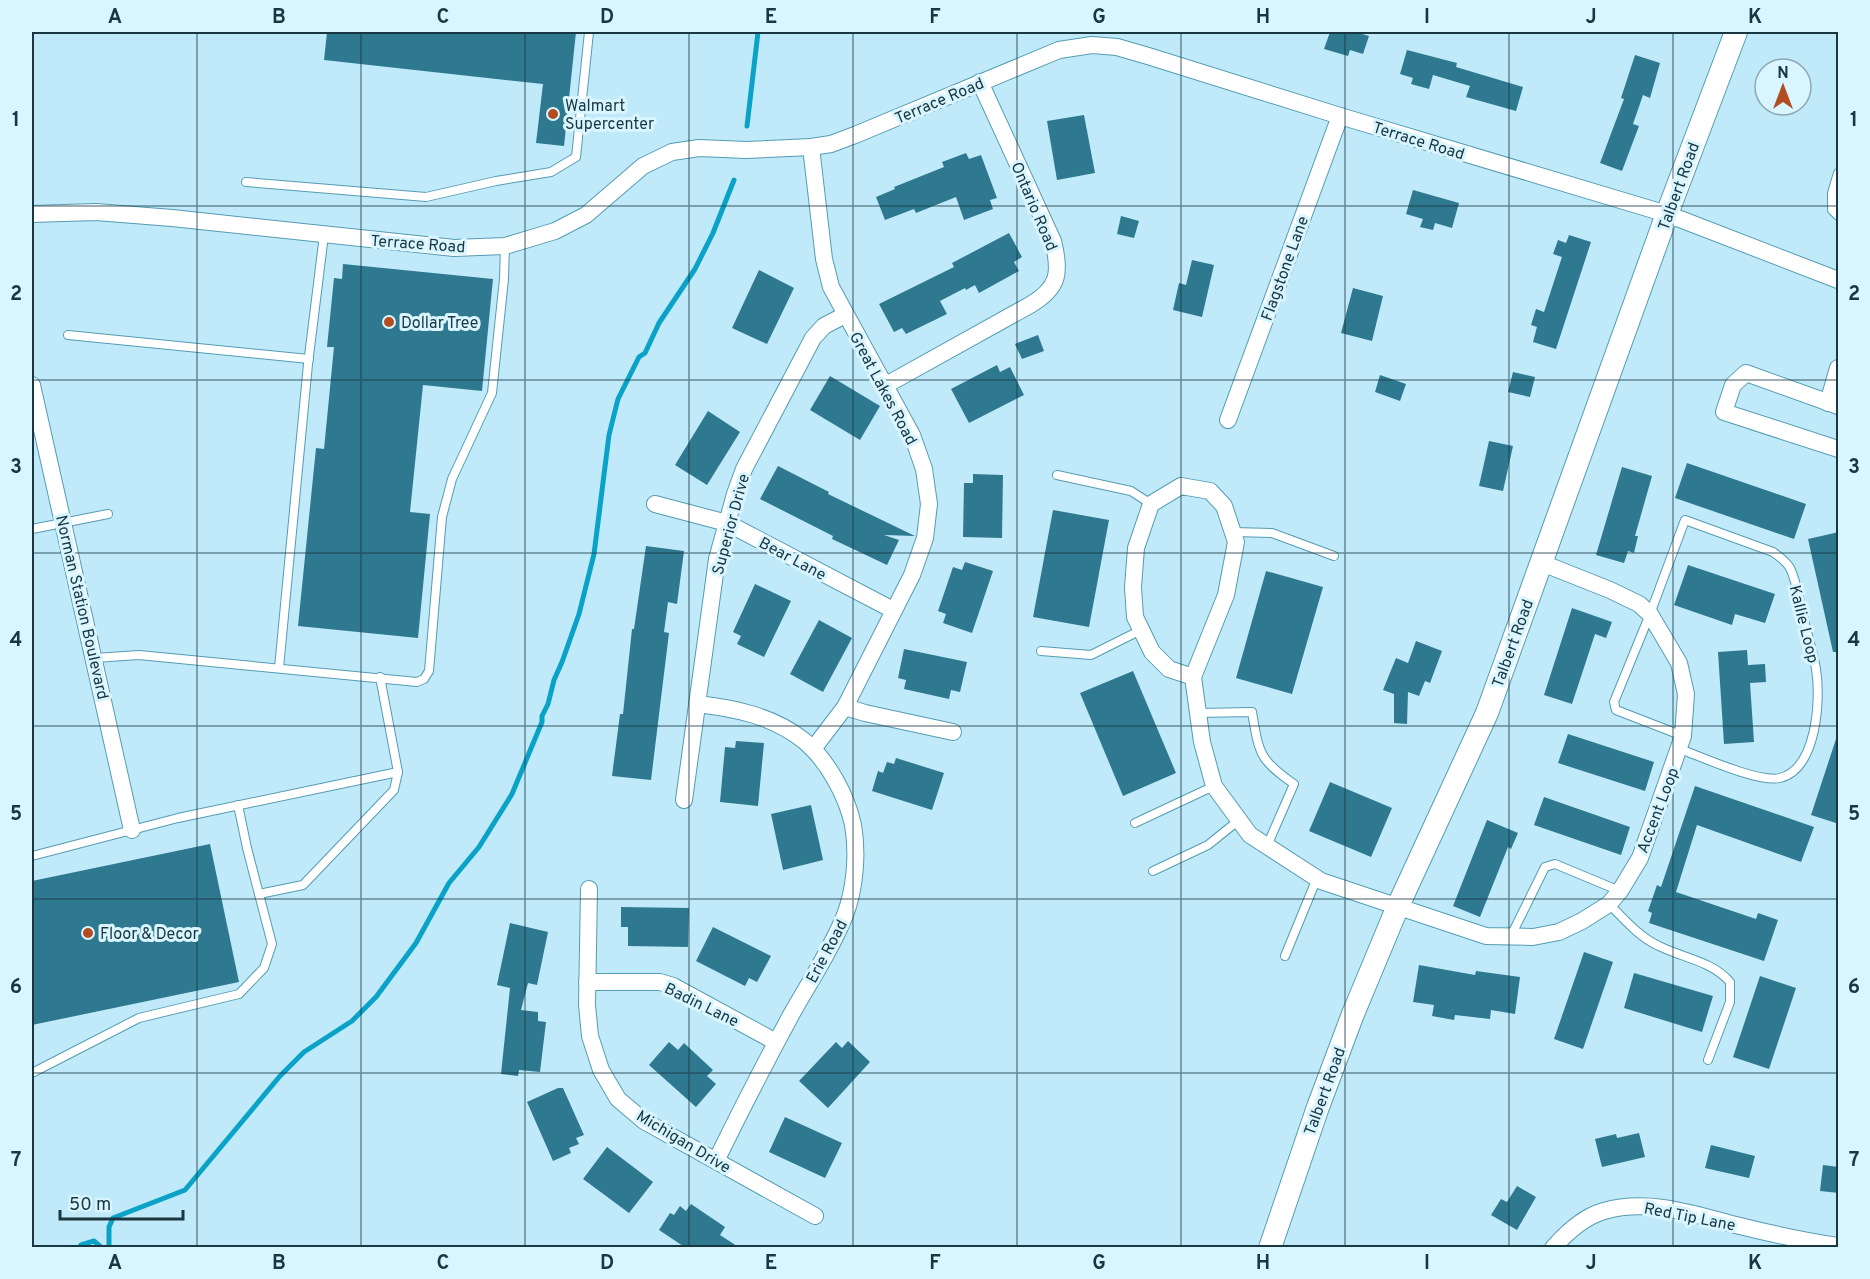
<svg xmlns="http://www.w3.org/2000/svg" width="1870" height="1279" viewBox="0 0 1870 1279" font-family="Overpass,sans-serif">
<rect width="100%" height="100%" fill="#c0eaf9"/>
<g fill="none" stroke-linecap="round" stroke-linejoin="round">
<!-- stream -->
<g stroke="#0aa2c7" stroke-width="5">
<path d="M747,126L758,32"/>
<path d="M79,1248L81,1245L94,1241L102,1248"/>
<path d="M109,1248V1227L113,1218L185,1190L280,1076L304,1052L352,1021L376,997L416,943L449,883L479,847L512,794L542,722V716L548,704L554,680L562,662L579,614L594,554L609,435L618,399L639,357L645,353L659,323L695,269L713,233L734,180"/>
</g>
</g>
<!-- building -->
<g fill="#2f7990">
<path d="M327,32H576L564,146L536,143L543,84L324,60Z"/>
<path d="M1330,32H1355L1369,36L1363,54L1350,50L1348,56L1324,49Z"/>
<path d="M1407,50L1457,63L1456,67L1523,87L1516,111L1466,97L1470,86L1433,75L1429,89L1411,84L1413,78L1400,74Z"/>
<path d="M1635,55L1660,63L1650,98L1643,95L1633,124L1639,126L1622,171L1600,163L1624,99L1621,98Z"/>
<path d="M1084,115L1095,173L1057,180L1047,121Z"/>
<path d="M966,153L969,159L981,155L997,198L990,200L993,209L964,220L956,197L916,213L914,209L885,220L876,197L895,189L894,187L944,167L942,162Z"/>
<path d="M1413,190L1459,203L1452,228L1435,223L1433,230L1420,227L1423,219L1406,214Z"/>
<path d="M1121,216L1139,221L1134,238L1117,234Z"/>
<path d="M1009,233L1022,257L1014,262L1019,271L979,293L975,285L966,290L965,288L940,301L947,314L906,334L902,328L894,332L879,304L954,267L952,263Z"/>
<path d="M1569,235L1591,242L1556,349L1533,342L1537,327L1531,325L1536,309L1544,312L1562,257L1553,254L1558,240L1566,243Z"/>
<path d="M1192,260L1214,265L1202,317L1173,310L1179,283L1186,285Z"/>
<path d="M343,264L493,279L482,391L423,385L410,512L430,514L418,638L298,626L316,448L324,449L334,347H327L334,278L342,279Z"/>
<path d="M759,270L794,288L767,344L732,328Z"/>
<path d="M1353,288L1383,296L1372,341L1341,333Z"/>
<path d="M1038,335L1044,351L1022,359L1015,344Z"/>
<path d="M997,365L1000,372L1010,367L1024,395L969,423L951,389Z"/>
<path d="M1513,372L1535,377L1530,397L1508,392Z"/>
<path d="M1380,375L1406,384L1400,401L1375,392Z"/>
<path d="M830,376L880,406L860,440L810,410Z"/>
<path d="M708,411L740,432L707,485L675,465Z"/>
<path d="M1489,441L1513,446L1503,491L1479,486Z"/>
<path d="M1687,463L1806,504L1794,539L1675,498Z"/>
<path d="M778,466L829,492L828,494L915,536L884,535L899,540L887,565L832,539L833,536L760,499Z"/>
<path d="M1622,467L1652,476L1635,536H1638L1634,553L1628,551L1624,563L1596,555Z"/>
<path d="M973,474L1003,475L1002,538L963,537L964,483H973Z"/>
<path d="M1053,510L1109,520L1089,627L1033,617Z"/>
<path d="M1839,532V652H1833L1808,539Z"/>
<path d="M646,546L684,551L677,604L668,602L664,632L669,633L651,780L612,776L620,714H623L632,629H634Z"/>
<path d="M965,562L993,571L972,633L943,623L946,614L938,611L953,567L962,570Z"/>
<path d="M1688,565L1775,594L1765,623L1735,614L1732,625L1674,605Z"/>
<path d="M1266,571L1323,587L1292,694L1236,678Z"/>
<path d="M755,584L791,601L764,657L737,644L741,636L733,632Z"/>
<path d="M1572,608L1612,622L1606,638L1595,634L1572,704L1544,695Z"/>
<path d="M819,620L852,638L823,692L790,674Z"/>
<path d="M1416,641L1442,651L1430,683L1425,681L1419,696L1408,692L1407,724L1394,723V694L1383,690L1396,658L1408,663Z"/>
<path d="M904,649L967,662L960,692L951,690L949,699L904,689L906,680L898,678Z"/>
<path d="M1747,650L1748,665L1765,664L1766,682L1750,683L1754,742L1724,744L1718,652Z"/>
<path d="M1133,671L1176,773L1123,796L1080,693Z"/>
<path d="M1568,734L1654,762L1645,791L1558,763Z"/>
<path d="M1836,739H1839V824L1811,815Z"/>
<path d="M736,741L764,743L758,806L720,802L725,747L735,748Z"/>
<path d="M896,758L944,773L932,810L872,791L878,771L883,773L887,762L894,764Z"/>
<path d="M1330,782L1392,808L1371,857L1309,831Z"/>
<path d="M1695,786L1814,827L1801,862L1697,825L1676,892L1756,919L1758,913L1778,920L1764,961L1649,923L1652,913L1648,911L1657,885L1661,887Z"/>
<path d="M1544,797L1630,827L1621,855L1534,825Z"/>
<path d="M811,805L823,860L783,870L771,814Z"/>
<path d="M1487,820L1518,833L1511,849L1508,847L1480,917L1453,906Z"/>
<path d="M210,844L239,982L32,1025V881Z"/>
<path d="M621,907L689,908L688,947L628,946V927H621Z"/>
<path d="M510,923L548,932L537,985L528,983L521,1010L538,1012V1021L546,1022L540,1072L519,1070L518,1076L501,1074L510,988L497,985Z"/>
<path d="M713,927L771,956L757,982L749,978L745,986L696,961Z"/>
<path d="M1584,952L1613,962L1583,1049L1554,1039Z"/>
<path d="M1419,965L1475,975L1476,971L1520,977L1515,1014L1491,1010L1490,1019L1455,1015L1454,1020L1432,1016L1434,1005L1413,1002Z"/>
<path d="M1634,973L1713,996L1702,1032L1624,1008Z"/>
<path d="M1760,976L1796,988L1769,1069L1733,1057Z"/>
<path d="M848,1041L870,1062L828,1108L799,1081L836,1042L842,1048Z"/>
<path d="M669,1042L678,1050L684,1043L713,1070L707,1076L716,1084L696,1107L649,1065Z"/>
<path d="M558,1088H563L584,1135L576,1138L579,1144L569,1148L571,1153L553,1161L527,1102Z"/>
<path d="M785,1117L842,1143L825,1178L769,1152Z"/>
<path d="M1639,1133L1645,1157L1602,1167L1595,1139L1616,1134L1617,1138Z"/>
<path d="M1711,1145L1755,1156L1749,1178L1705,1168Z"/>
<path d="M607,1147L653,1182L629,1213L583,1179Z"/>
<path d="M1823,1165L1839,1167V1193L1820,1191Z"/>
<path d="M1517,1186L1536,1197L1517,1230L1491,1215L1501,1199L1507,1202Z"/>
<path d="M691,1204L725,1227L720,1235L740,1248H686L659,1230L670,1213L674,1215L680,1206L686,1211Z"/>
</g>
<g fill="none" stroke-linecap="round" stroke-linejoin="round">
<!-- lane casing -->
<g stroke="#549cb3" stroke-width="10">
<g id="lane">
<path d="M1838,173L1832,193V210L1838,216"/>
<path d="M246,182L426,197L496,181L551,172L576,157L589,32"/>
<path d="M68,335L309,359"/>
<path d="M1057,475L1131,491L1151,504"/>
<path d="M32,529L108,514"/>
<path d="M1233,532L1272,533L1334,556"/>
<path d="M1041,651L1091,655L1141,630"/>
<path d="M95,658L139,655L417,682L424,679L429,671L442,517L452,479L492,393L504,279L505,246"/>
<path d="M279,668L308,364L324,235"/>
<path d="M1198,713L1252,712C1259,753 1259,760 1294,784L1267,846"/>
<path d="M1680,749C1702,757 1759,783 1780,778C1817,769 1821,699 1816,669C1813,651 1807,634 1803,616C1799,600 1797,582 1790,568C1786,561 1780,557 1773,552L1685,520L1650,614L1614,702L1616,710L1683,736"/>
<path d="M1135,823L1214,786"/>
<path d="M32,856L178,818L398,772"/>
<path d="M1153,871L1208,845L1239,820"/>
<path d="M259,894L303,885L394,790L398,772L380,677"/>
<path d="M1609,904C1624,919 1639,937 1659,946C1683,958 1712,961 1730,982V1002L1708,1060"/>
<path d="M1510,938L1545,867L1555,864L1620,891"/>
<path d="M1285,956L1317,878"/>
<path d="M32,1073L139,1018L239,994L264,968L272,944L247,848L238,805"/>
</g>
</g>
<!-- street casing -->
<g stroke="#549cb3" stroke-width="18">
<g id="street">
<path d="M811,147L824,259L831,287L912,435L924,469L929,504L925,538L912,575L845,707L813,749"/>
<path d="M32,214L96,212L172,218L454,248L505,246L555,231L586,215L643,166L672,152L699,148L746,150L811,147L831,144L855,135L1059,50L1092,45L1117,47L1148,56L1340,116L1667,214L1838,280"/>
<path d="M32,385L132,830"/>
<path d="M886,385L1030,305C1059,288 1061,273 1053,241L980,82"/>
<path d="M1828,403L1838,368"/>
<path d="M1838,406L1746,373L1733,385L1724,412L1838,449"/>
<path d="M1228,420L1340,116"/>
<path d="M655,504L727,523L893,610"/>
<path d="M1193,677L1169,669L1152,652L1135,617L1133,587L1136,548L1151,504L1181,486L1210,491L1224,506L1236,542L1226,595L1193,677L1202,742L1214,786L1250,835L1321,881L1486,936L1533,937L1559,932L1582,921L1609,904L1620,891L1640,858L1683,736L1686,694L1679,663L1650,614L1639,604L1610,590L1542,563"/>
<path d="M697,704C734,708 773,716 803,740C827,759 847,796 853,825C858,853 855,889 845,915C831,950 809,983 791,1015C765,1063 740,1112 716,1161"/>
<path d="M845,707L865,713L953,732"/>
<path d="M684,800L717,559L735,494L744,469L813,338L824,326L845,315"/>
<path d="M589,889L587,1005L590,1036L601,1070L618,1099L644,1121L815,1216"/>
<path d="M587,982H660L673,986L776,1042"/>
<path d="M1553,1248C1567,1232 1583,1217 1604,1211C1650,1198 1695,1215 1740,1226C1772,1234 1805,1241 1838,1246"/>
</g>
</g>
<!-- secondary casing -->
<g stroke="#549cb3" stroke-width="24">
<path id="secondary" d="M1270,1248L1318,1107L1353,1014L1398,906L1487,713L1667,214L1736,32"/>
</g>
<!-- lane -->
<use href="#lane" stroke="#fff" stroke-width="8"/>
<!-- street -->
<use href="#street" stroke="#fff" stroke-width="16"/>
<!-- secondary -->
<use href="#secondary" stroke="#fff" stroke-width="22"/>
</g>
<!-- grid -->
<path fill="none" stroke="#193741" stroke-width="1.5" stroke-opacity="0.55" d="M197,32V1248M361,32V1248M525,32V1248M689,32V1248M853,32V1248M1017,32V1248M1181,32V1248M1345,32V1248M1509,32V1248M1673,32V1248M32,206H1838M32,380H1838M32,553H1838M32,726H1838M32,899H1838M32,1073H1838"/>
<!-- markers -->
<g fill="#b34d21" stroke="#d9f5ff" stroke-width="2">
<circle cx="553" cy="114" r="6"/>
<circle cx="389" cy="322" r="6"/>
<circle cx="88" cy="933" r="6"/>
</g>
<g text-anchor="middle" stroke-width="6" stroke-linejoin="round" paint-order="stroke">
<!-- street labels -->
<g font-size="16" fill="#193741" stroke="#d9f5ff">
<text transform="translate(939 100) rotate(-23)" y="6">Terrace Road</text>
<text transform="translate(1419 140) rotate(17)" y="6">Terrace Road</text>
<text transform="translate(1678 186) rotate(-70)" y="6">Talbert Road</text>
<text transform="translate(1035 206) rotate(67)" y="6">Ontario Road</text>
<text transform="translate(418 243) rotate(4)" y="6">Terrace Road</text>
<text transform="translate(1284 268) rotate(-70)" y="6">Flagstone Lane</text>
<text transform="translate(884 388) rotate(62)" y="6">Great Lakes Road</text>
<text transform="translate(730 524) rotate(-75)" y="6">Superior Drive</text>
<text transform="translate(793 558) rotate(28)" y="6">Bear Lane</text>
<text transform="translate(83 607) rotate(77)" y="6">Norman Station Boulevard</text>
<text transform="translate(1805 624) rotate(76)" y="6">Kallie Loop</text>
<text transform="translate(1512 643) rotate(-70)" y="6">Talbert Road</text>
<text transform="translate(1657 810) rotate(-69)" y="6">Accent Loop</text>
<text transform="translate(826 951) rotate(-62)" y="6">Erie Road</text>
<text transform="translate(702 1004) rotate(26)" y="6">Badin Lane</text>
<text transform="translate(1324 1091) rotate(-70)" y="6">Talbert Road</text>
<text transform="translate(684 1141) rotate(31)" y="6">Michigan Drive</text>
<text transform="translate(1690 1216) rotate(11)" y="6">Red Tip Lane</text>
</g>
<!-- poi labels -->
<g font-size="16" fill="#193741" stroke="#d9f5ff" text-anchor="start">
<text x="565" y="111">Walmart<tspan x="565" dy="18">Supercenter</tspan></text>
<text x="401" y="328">Dollar Tree</text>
<text x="100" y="939">Floor &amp; Decor</text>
</g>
</g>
<!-- border -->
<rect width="1870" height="1279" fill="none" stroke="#d9f5ff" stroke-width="66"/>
<!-- north arrow -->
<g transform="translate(1783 87)"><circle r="28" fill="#d9f5ff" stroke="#8ca9b3" stroke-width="1.5"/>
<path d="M0-4.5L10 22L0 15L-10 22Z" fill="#b34d21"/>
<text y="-9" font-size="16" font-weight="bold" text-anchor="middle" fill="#193741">N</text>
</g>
<!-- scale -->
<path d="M60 1210v9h123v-9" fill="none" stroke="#193741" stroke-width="3"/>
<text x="69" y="1210" font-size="18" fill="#193741" stroke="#d9f5ff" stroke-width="4.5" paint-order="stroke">50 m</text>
<rect x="33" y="33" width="1804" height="1213" fill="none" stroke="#193741" stroke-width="2"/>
<g font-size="20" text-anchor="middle" font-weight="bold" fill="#193741">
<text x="115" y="23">A</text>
<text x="279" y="23">B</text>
<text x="443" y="23">C</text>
<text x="607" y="23">D</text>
<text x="771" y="23">E</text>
<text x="935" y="23">F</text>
<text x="1099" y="23">G</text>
<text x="1263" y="23">H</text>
<text x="1427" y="23">I</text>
<text x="1591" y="23">J</text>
<text x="1755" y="23">K</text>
<text x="16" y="126">1</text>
<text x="1854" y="126">1</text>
<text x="16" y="300">2</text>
<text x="1854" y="300">2</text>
<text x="16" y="473">3</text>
<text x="1854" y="473">3</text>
<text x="16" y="646">4</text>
<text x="1854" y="646">4</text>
<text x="16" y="820">5</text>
<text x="1854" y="820">5</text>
<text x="16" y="993">6</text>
<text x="1854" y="993">6</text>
<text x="16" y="1166">7</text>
<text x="1854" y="1166">7</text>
<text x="115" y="1269">A</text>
<text x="279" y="1269">B</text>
<text x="443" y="1269">C</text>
<text x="607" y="1269">D</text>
<text x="771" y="1269">E</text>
<text x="935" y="1269">F</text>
<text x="1099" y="1269">G</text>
<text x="1263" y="1269">H</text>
<text x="1427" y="1269">I</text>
<text x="1591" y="1269">J</text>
<text x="1755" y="1269">K</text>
</g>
</svg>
